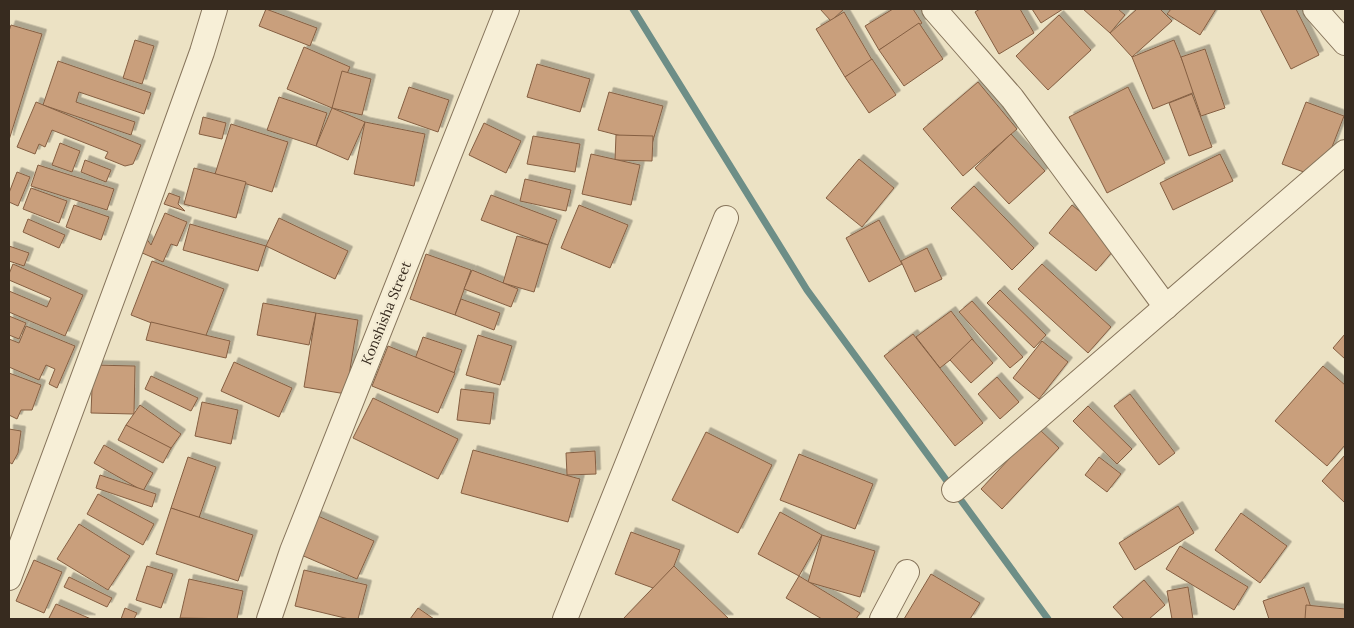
<svg xmlns="http://www.w3.org/2000/svg" width="1354" height="628" viewBox="0 0 1354 628" font-family="Lora,serif">
<defs>
<filter id="shadow"><feDropShadow dx="4.5" dy="-4.5" stdDeviation="0" flood-color="#0004"/></filter>
</defs>
<rect width="100%" height="100%" fill="#ece2c4"/>
<g fill="none" stroke-linecap="round" stroke-linejoin="round">
<!-- stream -->
<path stroke="#6d8e87" stroke-width="7" d="M633,9L807,290L1048,619"/>
</g>
<!-- building -->
<g fill="#c99f7c" stroke="#855f42" filter="url(#shadow)">
<path d="M266,9L317,28L310,46L259,26Z"/>
<path d="M820,9H844L831,21Z"/>
<path d="M893,9H913L922,23L879,50L865,26Z"/>
<path d="M980,9H1020L1034,33L999,54L975,12Z"/>
<path d="M1032,9H1063L1041,23Z"/>
<path d="M1083,9H1118L1125,15L1110,33Z"/>
<path d="M1137,9H1160L1172,21L1132,57L1110,33Z"/>
<path d="M1171,9H1216L1200,35L1167,14Z"/>
<path d="M1260,9H1296L1319,55L1291,69Z"/>
<path d="M844,12L872,60L845,77L816,29Z"/>
<path d="M1059,15L1091,50L1048,90L1016,56Z"/>
<path d="M919,23L943,59L904,86L879,50Z"/>
<path d="M11,25L42,34L9,140V31Z"/>
<path d="M135,40L154,46L142,84L123,78Z"/>
<path d="M1174,40L1195,92L1153,109L1132,57Z"/>
<path d="M304,47L350,67L332,108L287,89Z"/>
<path d="M1205,49L1225,108L1201,116L1181,57Z"/>
<path d="M872,59L896,95L869,113L845,77Z"/>
<path d="M58,61L151,93L144,114L79,92L76,102L135,122L131,135L43,105Z"/>
<path d="M537,64L590,79L580,112L527,97Z"/>
<path d="M342,71L371,79L362,115L332,108Z"/>
<path d="M978,82L1017,129L963,176L923,129Z"/>
<path d="M409,87L449,100L438,132L398,118Z"/>
<path d="M1128,87L1165,163L1107,193L1069,117Z"/>
<path d="M609,92L663,106L652,144L598,130Z"/>
<path d="M1192,94L1212,147L1189,156L1169,103Z"/>
<path d="M279,97L327,113L316,146L267,130Z"/>
<path d="M36,102L141,145L133,164L125,166L105,158L108,152L52,130L45,147L39,144L35,154L17,147Z"/>
<path d="M1306,102L1344,116L1320,178L1282,164Z"/>
<path d="M332,108L365,122L348,160L316,146Z"/>
<path d="M203,117L226,123L222,139L199,134Z"/>
<path d="M365,122L425,134L414,186L354,174Z"/>
<path d="M484,123L521,141L506,173L469,155Z"/>
<path d="M231,124L288,142L272,192L215,174Z"/>
<path d="M1011,134L1045,171L1009,204L975,168Z"/>
<path d="M616,135L653,136L652,161L615,160Z"/>
<path d="M533,136L580,144L575,172L527,164Z"/>
<path d="M60,143L80,151L72,172L52,165Z"/>
<path d="M591,154L640,165L631,205L582,194Z"/>
<path d="M1220,154L1233,181L1173,210L1160,183Z"/>
<path d="M859,159L894,188L862,227L826,198Z"/>
<path d="M85,160L111,170L106,182L81,172Z"/>
<path d="M38,165L114,189L107,210L31,186Z"/>
<path d="M194,168L246,182L236,218L184,204Z"/>
<path d="M17,172L30,177L18,206L9,202V193Z"/>
<path d="M525,179L571,190L566,211L520,201Z"/>
<path d="M974,186L1034,248L1012,270L951,208Z"/>
<path d="M31,188L67,201L59,223L23,209Z"/>
<path d="M169,193L180,197L178,204L185,211L164,204Z"/>
<path d="M491,195L557,220L548,245L481,220Z"/>
<path d="M74,205L109,217L101,240L66,227Z"/>
<path d="M579,205L628,225L610,268L561,248Z"/>
<path d="M1072,205L1119,244L1096,271L1049,233Z"/>
<path d="M165,213L187,222L177,246L171,244L163,262L140,252L146,238L151,245Z"/>
<path d="M279,218L348,251L335,279L266,246Z"/>
<path d="M28,219L65,235L59,248L23,232Z"/>
<path d="M879,220L902,264L869,282L846,238Z"/>
<path d="M190,224L266,246L258,271L183,250Z"/>
<path d="M517,236L548,245L534,292L503,283Z"/>
<path d="M9,246L29,253L24,266L9,261Z"/>
<path d="M927,248L942,279L915,292L901,261Z"/>
<path d="M426,254L471,270L455,315L410,299Z"/>
<path d="M152,261L224,289L203,343L131,315Z"/>
<path d="M13,264L83,295L65,336L9,312V291L47,307L51,298L9,280V274Z"/>
<path d="M1042,264L1111,327L1088,353L1018,289Z"/>
<path d="M472,270L518,289L511,307L464,289Z"/>
<path d="M1000,290L1046,335L1034,348L987,303Z"/>
<path d="M461,299L500,313L494,330L455,315Z"/>
<path d="M972,301L1023,357L1010,368L959,312Z"/>
<path d="M263,303L316,313L309,345L257,335Z"/>
<path d="M951,311L974,341L940,368L916,337Z"/>
<path d="M316,313L358,320L346,394L304,387Z"/>
<path d="M9,316L26,323L19,339L9,335Z"/>
<path d="M151,322L230,341L226,358L146,340Z"/>
<path d="M26,326L75,346L57,388L49,384L55,369L46,365L39,380L9,367V339L19,343Z"/>
<path d="M913,334L983,423L955,446L884,356Z"/>
<path d="M1345,334V359L1333,348Z"/>
<path d="M478,335L512,346L500,385L466,375Z"/>
<path d="M423,337L462,350L454,373L415,359Z"/>
<path d="M972,339L993,363L971,383L950,360Z"/>
<path d="M1042,341L1068,362L1039,399L1013,378Z"/>
<path d="M388,346L455,373L438,413L372,386Z"/>
<path d="M234,362L292,388L279,417L221,391Z"/>
<path d="M93,365L135,366L134,414L91,413Z"/>
<path d="M1323,366L1345,385V445L1327,466L1275,421Z"/>
<path d="M9,373L41,385L32,410H21L17,419L9,415Z"/>
<path d="M151,376L198,398L191,411L145,389Z"/>
<path d="M997,377L1019,402L1000,419L978,394Z"/>
<path d="M461,389L494,393L490,424L457,420Z"/>
<path d="M1130,394L1175,453L1159,465L1114,406Z"/>
<path d="M373,398L458,439L438,479L353,438Z"/>
<path d="M202,402L238,410L231,444L195,436Z"/>
<path d="M140,405L181,434L167,454L126,425Z"/>
<path d="M1088,406L1132,449L1117,464L1073,421Z"/>
<path d="M126,425L171,448L163,463L118,440Z"/>
<path d="M1038,428L1059,448L1002,509L981,489Z"/>
<path d="M9,429L21,431L18,453L12,464L9,462Z"/>
<path d="M706,432L772,465L738,533L672,500Z"/>
<path d="M104,445L153,473L143,491L94,463Z"/>
<path d="M473,450L580,479L568,522L461,493Z"/>
<path d="M595,451L596,474L567,475L566,453Z"/>
<path d="M799,454L873,484L855,529L780,500Z"/>
<path d="M1345,455V503L1322,481Z"/>
<path d="M188,457L216,467L199,518L171,508Z"/>
<path d="M1099,457L1121,474L1107,492L1085,475Z"/>
<path d="M100,475L156,494L152,507L96,488Z"/>
<path d="M98,494L154,524L143,545L87,514Z"/>
<path d="M1178,506L1194,533L1135,570L1119,543Z"/>
<path d="M171,508L253,535L238,581L156,554Z"/>
<path d="M309,512L374,541L357,579L292,551Z"/>
<path d="M780,512L822,535L799,576L758,554Z"/>
<path d="M1241,513L1287,546L1260,583L1215,550Z"/>
<path d="M79,524L130,556L108,590L57,559Z"/>
<path d="M631,532L680,550L664,592L615,574Z"/>
<path d="M822,535L875,551L860,597L808,582Z"/>
<path d="M1180,546L1248,587L1234,610L1166,569Z"/>
<path d="M34,560L62,572L44,613L16,601Z"/>
<path d="M147,566L173,574L161,608L136,600Z"/>
<path d="M674,566L729,619H623Z"/>
<path d="M304,570L367,585L358,619H349L295,606Z"/>
<path d="M931,574L980,603L970,619H904Z"/>
<path d="M799,576L860,613L856,619H822L786,598Z"/>
<path d="M69,577L112,598L107,607L64,587Z"/>
<path d="M189,579L243,591L237,619L180,618Z"/>
<path d="M1144,580L1165,605L1149,619H1124L1113,607Z"/>
<path d="M1188,587L1193,619H1172L1167,591Z"/>
<path d="M1304,587L1315,619H1269L1263,601Z"/>
<path d="M56,604L91,619H52L49,618Z"/>
<path d="M1306,605L1345,609V619H1305Z"/>
<path d="M125,608L137,613L134,619H121Z"/>
<path d="M418,608L434,619H410Z"/>
</g>
<g fill="none" stroke-linecap="round" stroke-linejoin="round">
<!-- minor casing -->
<g stroke="#86745b" stroke-width="26">
<g id="minor">
<path d="M934,9L1012,98L1166,307"/>
<path d="M1315,9L1345,43"/>
<path d="M954,490L1345,152"/>
<path d="M9,578L143,216L202,52L215,9"/>
<path d="M269,619L292,551L507,9"/>
<path d="M565,619L726,218"/>
<path d="M882,619L907,572"/>
</g>
</g>
<!-- minor -->
<use href="#minor" stroke="#f7efd7" stroke-width="24"/>
</g>
<g text-anchor="middle" stroke-width="5" stroke-linejoin="round" paint-order="stroke">
<!-- street labels -->
<g font-size="14" fill="#372b1f" stroke="#f4ecd4">
<text transform="translate(386 313) rotate(-68)" y="5">Konshisha Street</text>
</g>
</g>
<!-- border -->
<rect width="1354" height="628" fill="none" stroke="#372b1f" stroke-width="20"/>
</svg>
